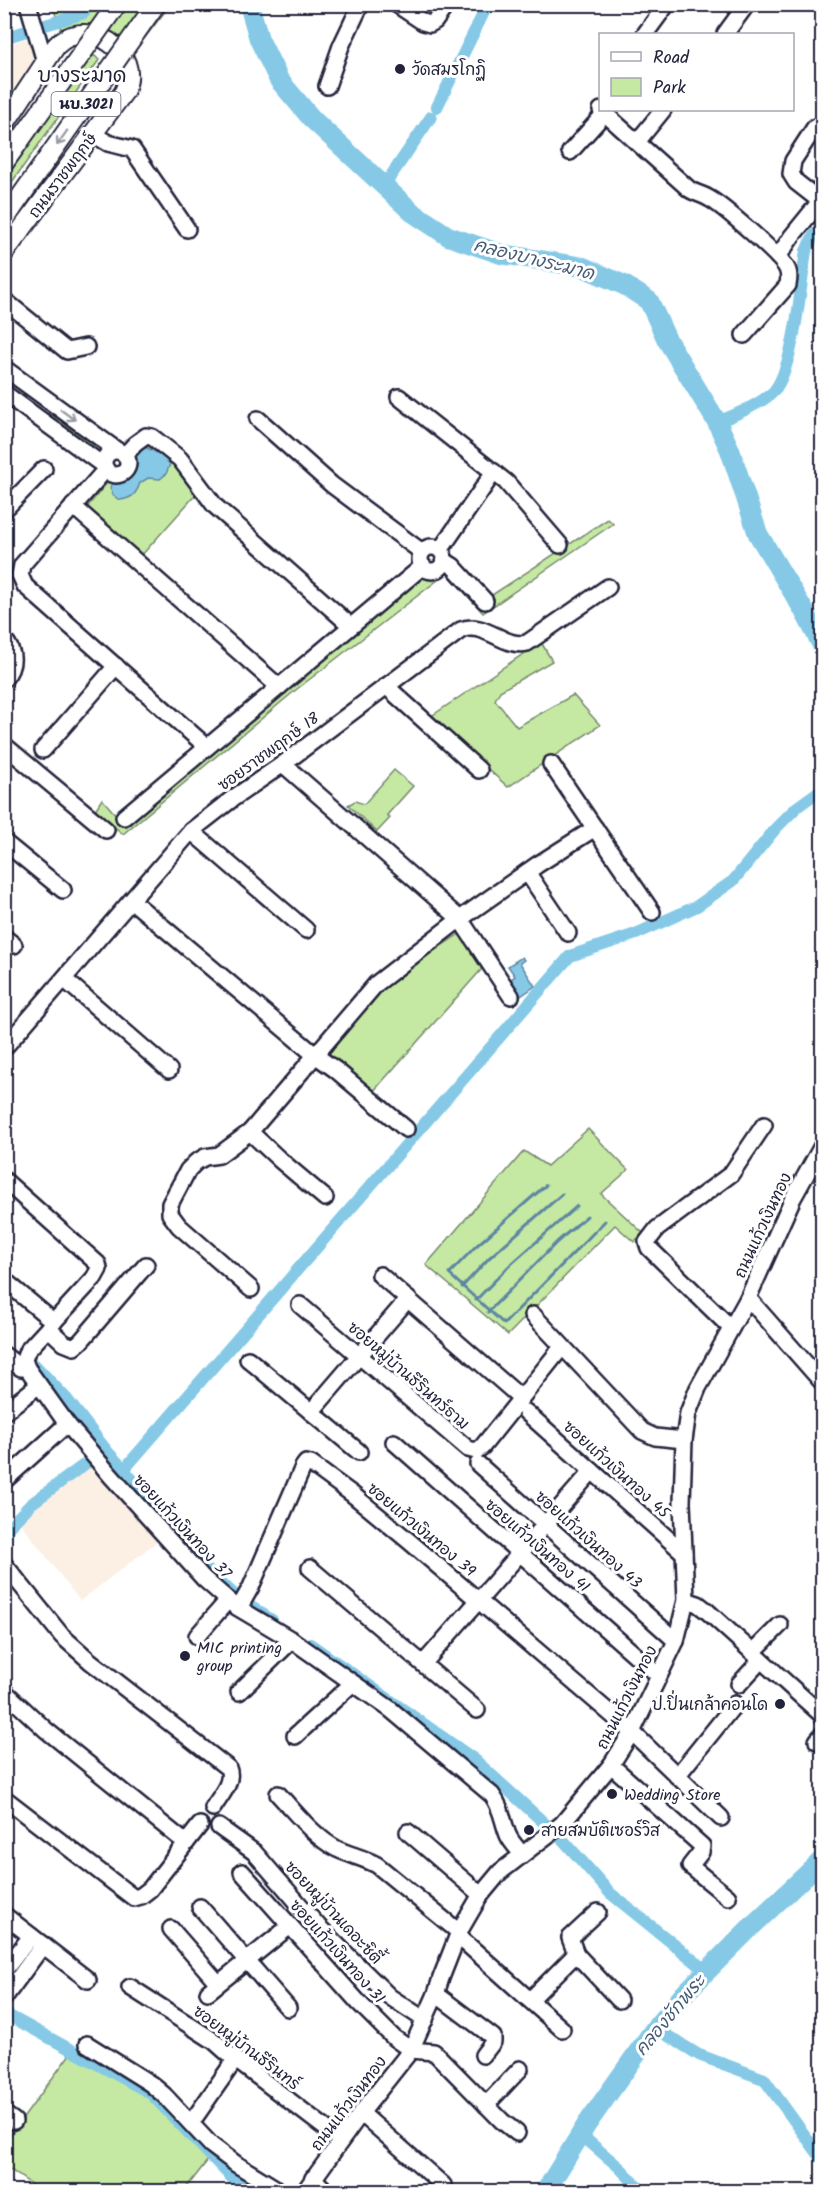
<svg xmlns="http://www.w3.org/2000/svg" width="827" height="2196" viewBox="0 0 827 2196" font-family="Kalam,'Playpen Sans Thai',sans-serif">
<rect width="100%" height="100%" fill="#fff"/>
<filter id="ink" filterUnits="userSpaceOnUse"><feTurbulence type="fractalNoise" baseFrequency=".0167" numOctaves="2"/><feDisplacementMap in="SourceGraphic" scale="12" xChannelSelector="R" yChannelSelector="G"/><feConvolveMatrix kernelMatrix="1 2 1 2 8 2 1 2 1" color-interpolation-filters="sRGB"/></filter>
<g filter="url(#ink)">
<!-- built -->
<g fill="#fcefe3">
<path d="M32,37L40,55L5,106V45Z"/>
<path d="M94,1462L160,1539L80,1601L19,1521Z"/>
</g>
<!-- green -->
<g fill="#c5e9a2" stroke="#74866e" stroke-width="1.5">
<path d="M52,5H170L131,56L99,26L89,24L61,29Z"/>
<path d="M95,56L99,60L5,192V180L89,57Z"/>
<path d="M50,410L104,447L99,457L46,418Z"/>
<path d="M146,441L162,448L198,492L141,556L88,511V506L111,478L125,474L131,467V457Z"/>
<path d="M608,519L613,524L483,613L447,573L297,689L123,834L95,810L102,799L124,824L423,572L432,573L451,568L489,597Z"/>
<path d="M541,642L552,661L500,691L495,700L517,727L573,695L600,725L508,787L430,717Z"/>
<path d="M394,770L413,786L387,815L390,818L377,832L348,805L355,801L364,804Z"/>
<path d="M461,933L481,963V970L372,1093L327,1056L379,992L413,965Z"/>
<path d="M588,1129L628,1170L601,1194L643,1233L634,1242L615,1225L508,1335L426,1265L524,1151L547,1166Z"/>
<path d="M70,2054L147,2096L208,2160L183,2192L41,2191L5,2166V2143Z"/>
</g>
<!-- water -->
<g fill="#85c9e6" stroke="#5d86a2" stroke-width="1.5">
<path d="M145,447L160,454L170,464L166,474L160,479L148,478L140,483C136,495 131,499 119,500L113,495L110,487L113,481L127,476L134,468L135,456Z"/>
<path d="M522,957L524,960L520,963L535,986L521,996L510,980L515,976L508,966Z"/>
</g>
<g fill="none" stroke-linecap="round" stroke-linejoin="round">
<!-- stream -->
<g stroke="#5d86a2" stroke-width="3">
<path d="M546,1185L475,1247L449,1274L504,1324L605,1221"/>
<path d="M462,1287L489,1258L562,1194"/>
<path d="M476,1300L509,1266L577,1206"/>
<path d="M488,1312L557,1242L587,1216"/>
</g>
<!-- canal -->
<g stroke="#85c9e6" stroke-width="12">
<path d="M4,38L84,13L90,4"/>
<path d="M437,107L488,4"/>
<path d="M384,186L431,117"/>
<path d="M717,422C736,415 755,407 771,394C794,374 801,283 806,251L814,235L822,229"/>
<path d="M35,1365L66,1398L107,1451"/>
<path d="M123,1468L203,1566L239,1599L272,1620"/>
<path d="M4,1532L31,1504L89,1461L107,1451L123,1468L127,1466L570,956L636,934L697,906L733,881L776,828L797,807L822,789"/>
<path d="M310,1644L475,1760L564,1841L610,1893L708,1972"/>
<path d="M4,2013L150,2093L233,2179L251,2192"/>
<path d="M655,2028L699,2055L764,2079L822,2159"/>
<path d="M580,2134L620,2168L643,2192"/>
</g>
<!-- river -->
<g stroke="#85c9e6" stroke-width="20">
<path d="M249,4L259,39L279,80L312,119L412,212L448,236L501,254L583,267L624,285L649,301L667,340L717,422L730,450L758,534L803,609L822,645"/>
<path d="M545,2192L587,2124L655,2028L685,1993L751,1927L822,1860"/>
</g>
<!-- minor casing -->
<g stroke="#22223b" stroke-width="20">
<g id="minor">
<path d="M28,4L45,62"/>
<path d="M396,4L423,22L430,24L435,21L447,4"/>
<path d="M645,34L667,4"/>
<path d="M725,34L747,4"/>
<path d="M327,86L341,46L361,4"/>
<path d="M601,110L689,189C696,194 703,194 710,199C723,206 779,255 786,267C790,273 789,279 788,285L744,335"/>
<path d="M93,134L108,143L132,149L187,229"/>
<path d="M637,142L663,110"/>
<path d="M570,152L605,113"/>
<path d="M778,257L792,236L818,204L819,200L796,182L791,174L793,161L815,127"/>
<path d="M4,300L67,351L86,347"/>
<path d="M4,368L118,451"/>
<path d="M4,393L104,466"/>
<path d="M399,397L506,482L560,545"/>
<path d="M258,419L332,485L422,552"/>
<circle cx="116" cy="463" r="12"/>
<path d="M125,455L135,444L146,436L152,437L156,440L180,459L215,506L351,626"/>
<path d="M106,469L22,565L20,575L25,586L207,747"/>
<path d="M73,506L279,687"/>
<path d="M4,510L44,469"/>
<circle cx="432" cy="559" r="12"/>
<path d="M441,549L494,472"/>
<path d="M445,561L453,566L485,601"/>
<path d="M4,639C15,652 15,666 4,679"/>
<path d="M386,686L479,770"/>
<path d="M4,745L106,830"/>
<path d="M43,750L116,666"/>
<path d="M283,764L460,919L511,996"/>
<path d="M551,764L652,912"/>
<path d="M124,817L423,566"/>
<path d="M191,831L306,930"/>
<path d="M4,842L63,890"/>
<path d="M527,872L568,933"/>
<path d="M132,901L315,1055L336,1070L406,1129"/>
<path d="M4,937L14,945"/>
<path d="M64,979L169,1070"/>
<path d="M4,1048L191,831L232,799L283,764L461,630C484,620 504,649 527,643L608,587"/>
<path d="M250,1132L280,1160L325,1198"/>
<path d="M4,1180L98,1264L99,1269L94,1278L27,1351L24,1360L27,1368L67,1424L111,1476L204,1579L235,1606L292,1640L390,1709L492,1795C502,1808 502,1820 508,1835C511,1842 517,1848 522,1854"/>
<path d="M380,1275L521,1398"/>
<path d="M4,1280L54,1322"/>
<path d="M251,1289L179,1226L170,1214V1204L188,1170L196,1162L205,1157L219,1155L250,1132L376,984L460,919L537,865L595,828"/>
<path d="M748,1298L822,1382"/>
<path d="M300,1305L468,1449L476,1451L482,1447L562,1347"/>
<path d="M533,1315L642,1431L655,1437L684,1440"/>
<path d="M731,1328L649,1248L647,1242L657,1229L731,1174L764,1125"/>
<path d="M49,1329L64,1343L74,1347L81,1341L146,1265"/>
<path d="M4,1355L21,1368H27"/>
<path d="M248,1359L359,1452"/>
<path d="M4,1412L39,1385"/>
<path d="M311,1412L408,1299"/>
<path d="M526,1412L684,1553"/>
<path d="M394,1442L658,1675"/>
<path d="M478,1464L676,1641"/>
<path d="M4,1481L67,1424"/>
<path d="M4,1564L62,1636L90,1661L228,1768C234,1782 220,1796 213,1808"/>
<path d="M310,1568L477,1710"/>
<path d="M686,1600L698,1604L707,1611L822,1715"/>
<path d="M239,1608L251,1587L303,1467L306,1463L311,1464L352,1494L410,1542L632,1732L721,1818"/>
<path d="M197,1636L228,1600"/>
<path d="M753,1652L780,1625"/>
<path d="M423,1664L592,1471"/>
<path d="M739,1684L761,1660"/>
<path d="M4,1691L46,1730L186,1843"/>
<path d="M239,1692L292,1640"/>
<path d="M295,1736L353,1683"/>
<path d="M817,1741L822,1735"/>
<path d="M611,1765L702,1846L701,1852L690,1866L728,1897"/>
<path d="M677,1776L735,1704"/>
<path d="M278,1794C296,1813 314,1837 337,1849C350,1855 364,1858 377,1865L459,1932"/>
<path d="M4,1798L134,1898L141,1896L150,1889L200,1825"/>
<path d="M219,1827L254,1852L318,1926L390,1997L425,2020"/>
<path d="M408,1832L481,1895"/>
<path d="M242,1872L359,2003L394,2038L411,2050L434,2052L502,2121L517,2133"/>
<path d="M200,1907L288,2008"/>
<path d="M598,1912L570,1938L576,1954L619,2000"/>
<path d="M4,1915L88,1980"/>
<path d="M171,1929L218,1983"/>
<path d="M458,1936L562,2029"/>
<path d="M4,1971L31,1936"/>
<path d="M130,1987L214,2041L232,2057L341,2140"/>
<path d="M208,1992L290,1926"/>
<path d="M436,1994L493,2037V2042L483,2055"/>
<path d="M4,1998L43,1945"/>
<path d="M530,2000L576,1954"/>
<path d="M87,2044L151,2084L164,2095L211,2145L236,2164L280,2191"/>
<path d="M486,2105L520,2069"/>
<path d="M361,2113L443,2185"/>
<path d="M4,2114L14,2121"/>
<path d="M191,2123L235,2060"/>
<path d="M313,2178L327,2192"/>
<path d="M304,2192L361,2113L411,2050L436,1994L441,1978L459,1932L480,1896L500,1872L562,1824L611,1765L632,1732L676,1641L686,1600L682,1502L684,1440L688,1413L698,1388L748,1298L793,1198L822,1146"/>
</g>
</g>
<!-- major casing -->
<g stroke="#22223b" stroke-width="22">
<g id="major">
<path d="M4,125L56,46C87,14 144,52 124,92L4,253"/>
<path d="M4,221L16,203"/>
</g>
</g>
<!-- minor -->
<use href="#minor" stroke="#fff" stroke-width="15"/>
<!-- major -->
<use href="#major" stroke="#fff" stroke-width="18"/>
<!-- major-bridge casing -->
<g stroke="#22223b" stroke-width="22" stroke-linecap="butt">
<g id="major-bridge">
<path d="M4,163L117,4"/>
<path d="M16,203L156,4"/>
</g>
</g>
<!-- major-bridge -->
<use href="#major-bridge" stroke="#fff" stroke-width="18"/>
</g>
<!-- one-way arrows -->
<defs><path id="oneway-shaft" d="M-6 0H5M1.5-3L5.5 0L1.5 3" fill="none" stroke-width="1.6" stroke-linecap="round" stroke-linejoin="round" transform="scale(1.5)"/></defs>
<g stroke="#9c9ca7">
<use href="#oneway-shaft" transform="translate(62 138) rotate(125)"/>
<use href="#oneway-shaft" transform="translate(68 415) rotate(36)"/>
</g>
</g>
<!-- markers -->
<g fill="#22223b" stroke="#fff" stroke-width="2">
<circle cx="400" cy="69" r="6"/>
<circle cx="185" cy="1656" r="6"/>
<circle cx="780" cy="1704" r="6"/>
<circle cx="612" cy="1794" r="6"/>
<circle cx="529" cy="1830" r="6"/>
</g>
<g text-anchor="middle" stroke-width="6" stroke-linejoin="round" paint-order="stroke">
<!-- shield labels -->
<rect fill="#fff" stroke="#646476" stroke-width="1.5" x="51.5" y="92" width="69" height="24" rx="4.5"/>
<g font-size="15" font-weight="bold" fill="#22223b">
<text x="86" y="109">นบ.3021</text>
</g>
<!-- poi labels -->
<g font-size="16" fill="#22223b" stroke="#fff" text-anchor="start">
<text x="412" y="75">วัดสมรโกฏิ</text>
<text x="197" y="1653">MIC printing<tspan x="197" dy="18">group</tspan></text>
<text x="768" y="1710" text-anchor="end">ป.ปิ่นเกล้าคอนโด</text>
<text x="624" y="1800">Wedding Store</text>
<text x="541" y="1836">สายสมบัติเซอร์วิส</text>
</g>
<!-- street labels -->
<g font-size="16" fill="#22223b" stroke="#fff">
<text transform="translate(62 175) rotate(-53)" y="6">ถนนราชพฤกษ์</text>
<text transform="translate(268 751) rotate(-36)" y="6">ซอยราชพฤกษ์ 18</text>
<text transform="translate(762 1225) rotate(-65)" y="6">ถนนแก้วเงินทอง</text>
<text transform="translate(409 1375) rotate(41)" y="6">ซอยหมู่บ้านธีรินทร์ธาม</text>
<text transform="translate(617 1469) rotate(42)" y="6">ซอยแก้วเงินทอง 45</text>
<text transform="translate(183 1526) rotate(47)" y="6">ซอยแก้วเงินทอง 37</text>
<text transform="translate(422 1529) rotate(40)" y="6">ซอยแก้วเงินทอง 39</text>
<text transform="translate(589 1539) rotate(42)" y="6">ซอยแก้วเงินทอง 43</text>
<text transform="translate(538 1545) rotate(41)" y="6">ซอยแก้วเงินทอง 41</text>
<text transform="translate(626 1697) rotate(-63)" y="6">ถนนแก้วเงินทอง</text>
<text transform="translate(334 1912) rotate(47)" y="6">ซอยหมู่บ้านเดอะซิตี้</text>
<text transform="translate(338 1951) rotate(48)" y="6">ซอยแก้วเงินทอง 31</text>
<text transform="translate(247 2047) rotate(37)" y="6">ซอยหมู่บ้านธีรินทร์</text>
<text transform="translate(348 2103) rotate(-53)" y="6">ถนนแก้วเงินทอง</text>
</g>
<!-- water labels -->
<g font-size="18" font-style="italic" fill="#455c77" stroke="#fff">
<text transform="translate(534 259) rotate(14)" y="6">คลองบางระมาด</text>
<text transform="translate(670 2015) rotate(-50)" y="6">คลองชักพระ</text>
</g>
<!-- quarter labels -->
<g font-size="20" fill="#22223b" stroke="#fff">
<text x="82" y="82">บางระมาด</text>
</g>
</g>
<!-- margin -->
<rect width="827" height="2196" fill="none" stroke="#fff" stroke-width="24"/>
<rect x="12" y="12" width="803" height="2172" fill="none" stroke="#22223b" stroke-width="2" filter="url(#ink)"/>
<!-- legend -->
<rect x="599" y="33" width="195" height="78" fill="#ffffff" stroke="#a7a7b1" stroke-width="1.5"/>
<rect x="611" y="52" width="30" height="9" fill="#ffffff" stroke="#a7a7b1" stroke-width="1.5"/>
<text x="653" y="63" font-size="18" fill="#22223b">Road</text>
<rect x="611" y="78" width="30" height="18" fill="#c5e9a2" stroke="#a7a7b1" stroke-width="1.5"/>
<text x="653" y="93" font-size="18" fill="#22223b">Park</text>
</svg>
